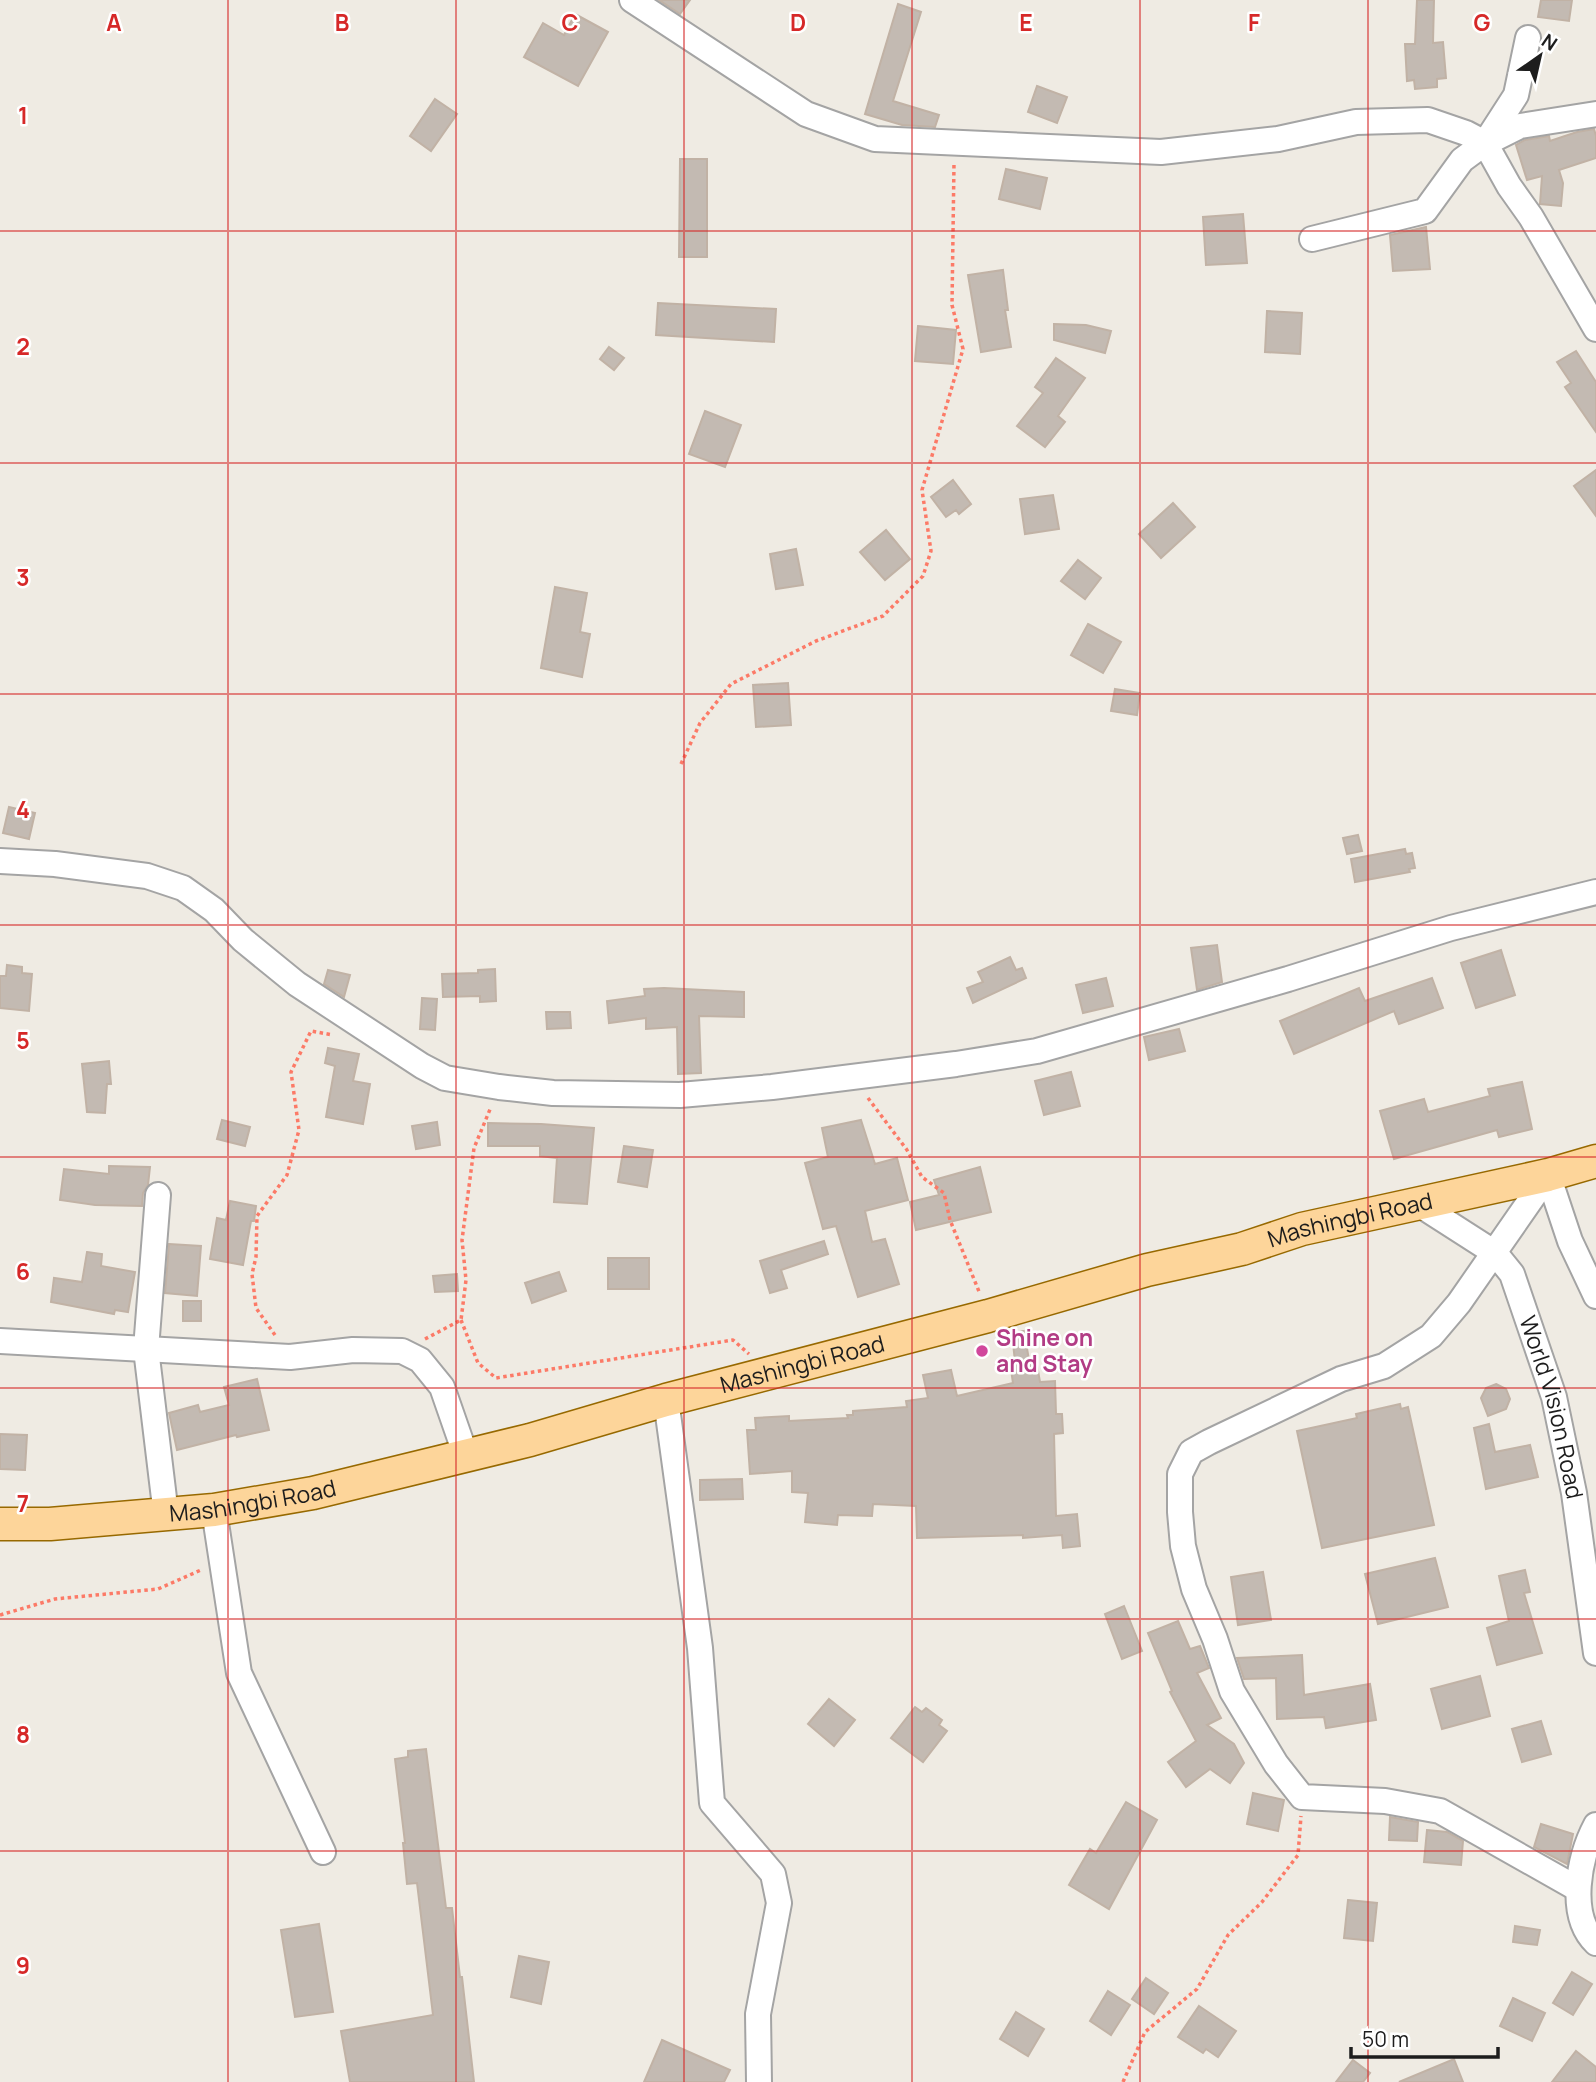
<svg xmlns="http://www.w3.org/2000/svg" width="1596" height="2082" viewBox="0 0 1596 2082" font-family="Manrope,sans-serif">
<rect width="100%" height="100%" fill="#efebe3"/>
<!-- building -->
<g fill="#c3bab2" stroke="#c1b2a5" stroke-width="2">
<path d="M659,0H690L680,14Z"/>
<path d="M1417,0H1434L1433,43L1443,42L1446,78L1437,79V87L1415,89L1414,80L1407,81L1405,44H1415Z"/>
<path d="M1541,0H1572L1569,21L1538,17Z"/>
<path d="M898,4L921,12L893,101L939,115L935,127L902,125L865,114Z"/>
<path d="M575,14L608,32L578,86L524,57L543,23L564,35Z"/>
<path d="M1037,86L1067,97L1057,123L1028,112Z"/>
<path d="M435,99L457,114L431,151L410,136Z"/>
<path d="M1594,129L1596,136V158L1559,170L1563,183L1561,206L1540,204L1542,176L1527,180L1516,145L1525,140L1549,136L1550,141L1577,132Z"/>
<path d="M680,159H707V257H679Z"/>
<path d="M1006,169L1047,178L1040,209L999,199Z"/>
<path d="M1243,214L1247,263L1206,265L1203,217Z"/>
<path d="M1426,227L1430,269L1393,271L1390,235Z"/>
<path d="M1003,270L1008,310H1005L1011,347L981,352L968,275Z"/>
<path d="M658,303L776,309L774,342L656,335Z"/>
<path d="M1267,311L1302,313L1300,354L1265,352Z"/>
<path d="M1054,324L1086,325L1111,331L1105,353L1054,340Z"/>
<path d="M918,326L956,330L953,364L915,361Z"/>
<path d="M609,347L624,358L614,370L600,359Z"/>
<path d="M1576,351L1596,382V432L1565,387L1571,383L1557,362Z"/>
<path d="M1056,358L1085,378L1058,416L1065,422L1045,447L1017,426L1043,393L1035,387Z"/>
<path d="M705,411L741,425L725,467L689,454Z"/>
<path d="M1596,470V516L1574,486Z"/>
<path d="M953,480L971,504L959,514L956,510L946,517L931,497Z"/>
<path d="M1053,495L1059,529L1025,534L1020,499Z"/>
<path d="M1173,503L1195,527L1161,558L1139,534Z"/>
<path d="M886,530L910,559L885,580L860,552Z"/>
<path d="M796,549L803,585L776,589L770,554Z"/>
<path d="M1078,560L1101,578L1085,599L1061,581Z"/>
<path d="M555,587L587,593L580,632L590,634L582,677L541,668Z"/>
<path d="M1088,624L1121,642L1103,673L1071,655Z"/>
<path d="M788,683L791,725L756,727L753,685Z"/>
<path d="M1115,689L1140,693L1137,715L1111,711Z"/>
<path d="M9,807L35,813L29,839L3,833Z"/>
<path d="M1358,835L1362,851L1347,854L1343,838Z"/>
<path d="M1405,849L1406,854L1412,853L1415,868L1409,869L1410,872L1355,882L1351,859Z"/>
<path d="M1217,945L1222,982L1197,990L1191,948Z"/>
<path d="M1501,950L1515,995L1476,1008L1461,963Z"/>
<path d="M1010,957L1016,970L1022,968L1026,978L973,1003L967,988L983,982L978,972Z"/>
<path d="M7,965L22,967V973L32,974L29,1011L0,1008V976H6Z"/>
<path d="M495,969L496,1001L480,1002V996L443,997L442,974L478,973V970Z"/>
<path d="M328,970L350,975L344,997L324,984Z"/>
<path d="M1106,978L1113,1006L1083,1013L1076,985Z"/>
<path d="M1432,978L1443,1008L1399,1024L1394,1011L1294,1054L1280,1021L1359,988L1365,1001Z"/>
<path d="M664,988L744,992V1017L699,1016L701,1073L678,1074L677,1027L646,1029V1018L609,1023L607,1001L645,996L644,989Z"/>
<path d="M422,998L437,999L435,1030L420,1029Z"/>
<path d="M546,1012H570L571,1028L547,1029Z"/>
<path d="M1179,1029L1185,1051L1149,1060L1144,1037Z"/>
<path d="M328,1048L359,1054L353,1081L370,1084L363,1124L326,1117L335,1066L325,1063Z"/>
<path d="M109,1061L111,1084H107L105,1113L87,1112L82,1064Z"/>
<path d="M1071,1072L1080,1106L1044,1115L1035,1081Z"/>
<path d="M1522,1082L1532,1129L1499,1137L1497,1130L1394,1159L1380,1111L1424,1099L1428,1112L1490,1096L1488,1089Z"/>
<path d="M222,1120L250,1127L245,1146L217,1139Z"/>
<path d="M861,1120L875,1164L897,1158L908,1200L865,1211L872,1242L885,1239L899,1284L858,1297L836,1226L823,1229L805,1163L828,1157L822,1128Z"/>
<path d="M437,1122L440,1145L416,1149L412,1126Z"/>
<path d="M488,1123L541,1124L594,1128L587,1204L554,1202L557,1158L540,1156V1146H488Z"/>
<path d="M624,1146L653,1150L647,1187L618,1182Z"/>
<path d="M109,1166L150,1167L148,1185L143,1193L142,1206L95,1205L60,1200L64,1169L109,1174Z"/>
<path d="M980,1167L991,1212L916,1230L910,1202L939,1195L934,1180Z"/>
<path d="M230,1201L256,1206L254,1221H251L243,1265L210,1259L217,1218L226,1220Z"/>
<path d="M824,1241L828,1254L781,1270L787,1288L770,1293L760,1261Z"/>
<path d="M169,1244L201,1246L197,1296L165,1293Z"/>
<path d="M87,1252L102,1254L101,1266L135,1272L128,1312L115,1310L114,1314L51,1302L54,1278L82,1282Z"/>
<rect x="608" y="1258" width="41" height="31"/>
<path d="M559,1272L566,1291L532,1303L525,1283Z"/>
<path d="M457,1274L458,1291L435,1292L433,1276Z"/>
<rect x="183" y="1301" width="18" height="20"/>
<path d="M1024,1331L1029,1360L1036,1359L1040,1382L1055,1381L1056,1414H1062L1063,1433L1054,1434L1056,1516L1077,1514L1080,1546L1063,1548L1062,1535L1023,1538V1535L917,1538L916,1506L873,1504L872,1516L838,1515L837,1525L805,1522L808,1493L792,1492V1471L750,1474L747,1430H756L755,1418L789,1416V1421L848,1418L847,1415H853V1411L907,1407L906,1401L928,1398L923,1375L951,1370L957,1396L1013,1383L1010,1363L1015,1362L1012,1333Z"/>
<path d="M257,1379L269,1430L237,1437L236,1435L177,1450L169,1413L198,1405L200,1412L229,1405L224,1387Z"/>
<path d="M1496,1384L1506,1389L1510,1399L1506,1409L1488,1416L1481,1398L1486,1388Z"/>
<path d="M1400,1404L1401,1409L1408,1407L1434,1525L1322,1548L1297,1431L1357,1418L1356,1414Z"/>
<path d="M1489,1424L1495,1452L1530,1445L1538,1477L1486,1489L1474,1428Z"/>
<path d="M0,1434L27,1435L25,1470L0,1469Z"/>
<path d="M742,1479L743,1499L700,1500V1480Z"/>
<path d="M1435,1558L1448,1607L1378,1624L1365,1574Z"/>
<path d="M1525,1570L1530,1592L1524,1593L1542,1653L1497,1665L1487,1628L1509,1621L1499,1576Z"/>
<path d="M1263,1572L1271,1620L1238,1625L1231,1577Z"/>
<path d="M1124,1606L1142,1651L1122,1659L1105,1614Z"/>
<path d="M1178,1621L1190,1649L1200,1646L1209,1668L1197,1673L1221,1718L1207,1725L1234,1744L1244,1763L1230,1783L1210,1769L1186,1787L1168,1762L1196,1741L1170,1692L1172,1691L1148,1633Z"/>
<path d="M1302,1655L1304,1695L1370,1684L1376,1720L1326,1728L1324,1717L1277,1719L1276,1678L1244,1679L1237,1658Z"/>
<path d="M1480,1676L1490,1716L1442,1729L1431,1689Z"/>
<path d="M829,1699L855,1720L834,1746L808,1724Z"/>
<path d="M915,1707L922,1712L926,1708L942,1720L939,1725L947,1731L923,1762L891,1738Z"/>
<path d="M1541,1721L1551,1754L1522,1762L1512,1729Z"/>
<path d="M426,1749L446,1908H452L460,1977H462L474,2082H350L341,2031L433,2015L417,1883L407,1884L403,1843H405L395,1759L408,1757V1751Z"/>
<path d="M1253,1793L1284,1800L1278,1831L1247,1824Z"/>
<path d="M1126,1802L1157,1820L1109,1909L1069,1885L1090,1849L1096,1853Z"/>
<path d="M1390,1817L1418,1822L1417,1841L1389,1840Z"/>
<path d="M1541,1824L1573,1834L1567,1864L1534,1847Z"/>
<path d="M1427,1830L1447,1832L1463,1841L1461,1865L1424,1862Z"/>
<path d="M1348,1900L1377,1903L1373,1941L1344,1938Z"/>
<path d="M319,1924L333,2012L295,2017L281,1930Z"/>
<path d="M1515,1926L1540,1930L1537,1945L1513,1942Z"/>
<path d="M519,1956L549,1962L541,2004L511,1997Z"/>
<path d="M1572,1972L1592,1984L1573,2015L1553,2003Z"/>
<path d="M1146,1978L1168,1993L1154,2014L1132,1999Z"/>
<path d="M1108,1991L1130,2005L1111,2035L1090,2021Z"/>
<path d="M1513,1998L1545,2013L1532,2041L1500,2026Z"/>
<path d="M1199,2006L1236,2031L1218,2057L1206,2049L1203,2053L1178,2037Z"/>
<path d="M1016,2012L1044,2029L1028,2056L1000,2039Z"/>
<path d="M662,2040L730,2070L724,2082H644Z"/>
<path d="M1576,2051L1596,2067V2082H1552Z"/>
<path d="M1454,2059L1463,2082H1399Z"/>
<path d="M1353,2060L1370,2073L1363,2082H1336Z"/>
</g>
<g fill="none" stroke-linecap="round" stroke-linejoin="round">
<!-- minor casing -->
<g stroke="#a4a4a4" stroke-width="28">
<g id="minor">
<path d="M632,0L806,114L875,139L1161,152L1278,139L1356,122L1428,120L1466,133L1485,143L1509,186L1531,217L1596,329"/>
<path d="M1486,143L1520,126L1596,114"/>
<path d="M1312,239L1425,211L1462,160L1485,143L1516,95L1528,38"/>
<path d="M0,861L55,864L147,876L183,888L214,910L243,940L297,984L422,1066L445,1078L499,1087L553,1093L680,1095L772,1087L956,1064L1037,1051L1288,979L1451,928L1596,892"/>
<path d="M1548,1175L1459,1303L1431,1336L1384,1366L1341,1379L1209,1442L1191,1452L1180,1474V1512L1183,1546L1194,1589L1215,1639L1232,1691L1276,1764L1302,1797L1385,1801L1440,1811L1578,1889"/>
<path d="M1548,1175L1570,1241L1596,1296"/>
<path d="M158,1195L146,1349L166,1515"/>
<path id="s1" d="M1417,1203L1495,1253L1512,1274L1554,1397L1574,1493L1596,1653"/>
<path d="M0,1341L290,1357L353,1350L402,1351L420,1360L442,1387L466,1456"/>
<path d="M666,1400L700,1648L712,1803L773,1874L779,1903L758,2014L759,2082"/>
<path d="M214,1510L239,1673L323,1852"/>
<path d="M1596,1825C1579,1857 1567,1915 1596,1943"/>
</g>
</g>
<!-- major casing -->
<g stroke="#976900" stroke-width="35">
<g id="major">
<path id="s2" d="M0,1524H50L214,1510L313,1493L530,1440L666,1400L988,1316L1147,1270L1242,1249L1302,1229L1548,1175L1596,1161"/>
</g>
</g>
<!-- path -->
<g stroke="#fc7a67" stroke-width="3.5" stroke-dasharray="3.5 3.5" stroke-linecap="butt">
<path d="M681,764L700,723L731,684L816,641L883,616L923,576L931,551L922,490L963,349L952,305L954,163"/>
<path d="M868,1098L907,1150L922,1177L944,1193L950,1220L980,1294"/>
<path d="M461,1320L478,1363L496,1378L733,1340L749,1354"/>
<path d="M275,1335L256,1308L252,1274L256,1257L257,1216L287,1175L299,1130L291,1072L311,1031L333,1035"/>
<path d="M425,1339L461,1320L466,1280L462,1240L474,1148L491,1107"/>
<path d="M0,1615L55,1599L158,1589L201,1570"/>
<path d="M1123,2082L1145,2032L1197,1989L1228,1935L1262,1902L1298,1855L1301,1816"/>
</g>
<!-- minor -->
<use href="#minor" stroke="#fff" stroke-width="24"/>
<!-- major -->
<use href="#major" stroke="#fdd59a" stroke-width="32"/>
</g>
<!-- grid -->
<path fill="none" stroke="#d62828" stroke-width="2" stroke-opacity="0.55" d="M228,0V2082M456,0V2082M684,0V2082M912,0V2082M1140,0V2082M1368,0V2082M0,231H1596M0,463H1596M0,694H1596M0,925H1596M0,1157H1596M0,1388H1596M0,1619H1596M0,1851H1596"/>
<!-- markers -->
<circle fill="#d1479c" stroke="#fff" stroke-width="2.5" cx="982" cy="1351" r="7"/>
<g text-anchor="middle" stroke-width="5" stroke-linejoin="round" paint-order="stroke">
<!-- street labels -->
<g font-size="23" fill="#1d1d1d" stroke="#fff">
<text dy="8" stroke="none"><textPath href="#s2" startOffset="1388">Mashingbi Road</textPath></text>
<text dy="8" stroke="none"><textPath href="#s2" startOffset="821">Mashingbi Road</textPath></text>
<text dy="8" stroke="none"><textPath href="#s1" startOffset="259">World Vision Road</textPath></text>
<text dy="8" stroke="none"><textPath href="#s2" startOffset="254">Mashingbi Road</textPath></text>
</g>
<!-- hotel labels -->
<g font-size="23" font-weight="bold" fill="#b23c85" stroke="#fff" text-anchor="start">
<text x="996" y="1346">Shine on<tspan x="996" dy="26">and Stay</tspan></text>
</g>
</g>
<g font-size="23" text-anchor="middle" font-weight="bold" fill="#d62828" stroke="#fff" stroke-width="5" stroke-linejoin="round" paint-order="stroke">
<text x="114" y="31">A</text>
<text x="342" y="31">B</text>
<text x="570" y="31">C</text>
<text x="798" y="31">D</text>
<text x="1026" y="31">E</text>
<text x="1254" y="31">F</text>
<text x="1482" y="31">G</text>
<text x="23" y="124">1</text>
<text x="23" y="355">2</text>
<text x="23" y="586">3</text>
<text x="23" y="818">4</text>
<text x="23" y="1049">5</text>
<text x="23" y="1280">6</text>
<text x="23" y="1512">7</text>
<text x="23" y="1743">8</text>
<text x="23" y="1974">9</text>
</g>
<!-- north arrow -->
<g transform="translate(1540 56) rotate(34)" stroke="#ffffff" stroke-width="5" paint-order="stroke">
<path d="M0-5L12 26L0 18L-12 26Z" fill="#1d1d1d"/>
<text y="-10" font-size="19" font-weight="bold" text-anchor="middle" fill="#1d1d1d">N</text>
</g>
<!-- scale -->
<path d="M1351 2047v10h147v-10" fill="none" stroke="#1d1d1d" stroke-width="3.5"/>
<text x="1362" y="2047" font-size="21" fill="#1d1d1d" stroke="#ffffff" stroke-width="5" paint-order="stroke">50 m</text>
</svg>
